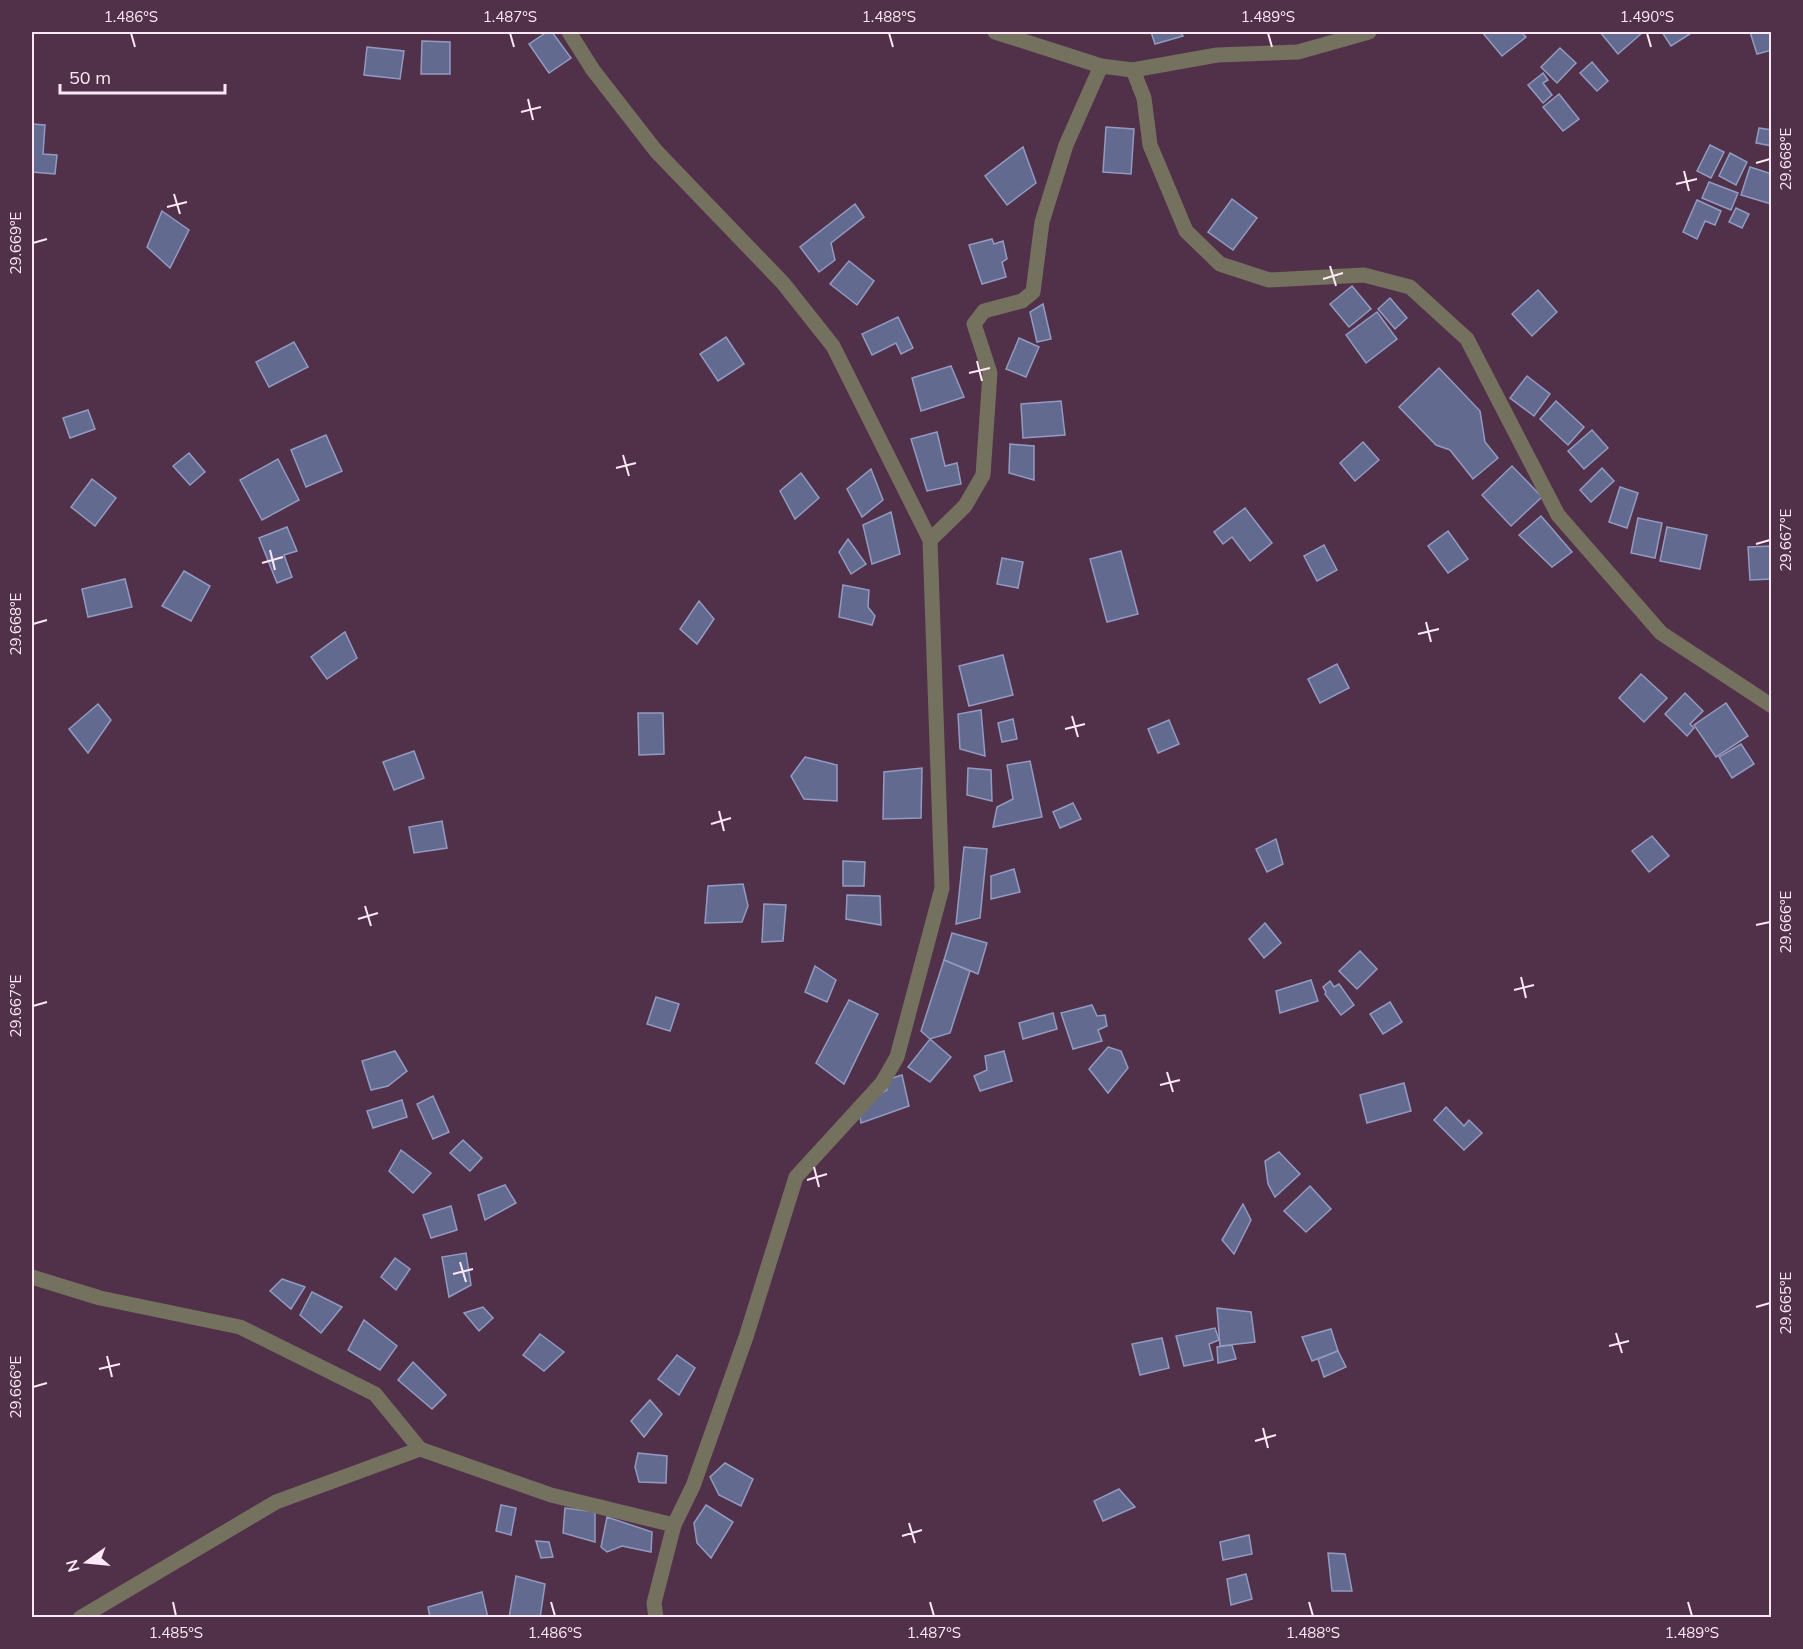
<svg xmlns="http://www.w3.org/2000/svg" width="1803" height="1649" viewBox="0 0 1803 1649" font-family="Mulish,sans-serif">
<rect width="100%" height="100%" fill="#513149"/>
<!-- building -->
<g fill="#636a8f" stroke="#939ac2" stroke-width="1.5">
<path d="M547,32H552L571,58L549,73L529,44Z"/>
<path d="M1151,32H1181L1183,36L1155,44Z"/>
<path d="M1482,32H1521L1526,37L1502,56Z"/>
<path d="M1600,32H1643L1618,54Z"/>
<path d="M1662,32H1693L1671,46Z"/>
<path d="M1750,32H1772V50L1757,54Z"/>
<path d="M422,41L450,42V74H421Z"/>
<path d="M367,47L404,51L400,79L364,75Z"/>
<path d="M1560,48L1576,63L1557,83L1541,67Z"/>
<path d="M1592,62L1608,81L1597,91L1580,73Z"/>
<path d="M1543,73L1548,80L1543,83L1552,95L1543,103L1528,85Z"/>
<path d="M1559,94L1579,119L1563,131L1543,107Z"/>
<path d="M32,124L45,125L43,154L57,155L55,174L32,172Z"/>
<path d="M1106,127L1134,129L1131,174L1103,172Z"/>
<path d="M1759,128L1772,130V146L1756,143Z"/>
<path d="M1710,145L1724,152L1711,178L1697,171Z"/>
<path d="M1023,147L1036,183L1007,205L985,176Z"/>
<path d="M1730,153L1747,162L1736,185L1719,176Z"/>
<path d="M1750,167L1772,174L1771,204L1741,195Z"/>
<path d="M1709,182L1738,193L1731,210L1702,198Z"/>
<path d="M1232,199L1257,218L1233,250L1208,232Z"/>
<path d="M1697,200L1721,211L1715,225L1705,221L1697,239L1683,232Z"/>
<path d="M855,204L864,217L831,243L835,260L819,272L800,247Z"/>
<path d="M1736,208L1749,214L1742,228L1729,222Z"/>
<path d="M162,211L189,230L170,268L147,247Z"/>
<path d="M992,239L994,244L1003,241L1007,259L1002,262L1006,277L982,284L969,245Z"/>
<path d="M849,261L874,281L857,305L830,284Z"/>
<path d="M1352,286L1371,309L1349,327L1330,304Z"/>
<path d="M1538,290L1557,312L1532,336L1512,314Z"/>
<path d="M1390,298L1407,318L1395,329L1378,309Z"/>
<path d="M1043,304L1051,339L1037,342L1030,312Z"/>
<path d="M1377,312L1397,339L1366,363L1346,335Z"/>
<path d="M898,317L913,348L901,354L896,343L872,355L862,334Z"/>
<path d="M726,337L744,364L718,381L700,354Z"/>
<path d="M1019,338L1039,347L1026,377L1006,369Z"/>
<path d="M294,342L308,367L269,387L256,362Z"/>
<path d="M951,366L964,397L921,411L912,378Z"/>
<path d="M1439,368L1480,411L1485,442L1498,458L1473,479L1450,450L1436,445L1399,407Z"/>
<path d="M1527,376L1550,394L1534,416L1510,398Z"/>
<path d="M1061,401L1065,435L1023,438L1021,404Z"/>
<path d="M1556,401L1584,427L1568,445L1540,419Z"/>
<path d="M88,410L95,429L70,438L63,418Z"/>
<path d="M1592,430L1608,448L1584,469L1568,451Z"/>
<path d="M937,432L945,466L957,463L961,484L927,491L911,439Z"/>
<path d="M326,435L342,471L306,487L291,450Z"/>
<path d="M1363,442L1379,460L1355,481L1340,463Z"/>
<path d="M1010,444L1034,446V480L1009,473Z"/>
<path d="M189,453L205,472L190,485L173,466Z"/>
<path d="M278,459L299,500L262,520L240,480Z"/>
<path d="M1512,466L1542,497L1511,526L1482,495Z"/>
<path d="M1602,468L1614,481L1591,502L1580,490Z"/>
<path d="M871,469L883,500L862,517L847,489Z"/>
<path d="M801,473L819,498L795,519L780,491Z"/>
<path d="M92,479L116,498L95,526L71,507Z"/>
<path d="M1620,487L1638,493L1627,528L1609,522Z"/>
<path d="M1245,508L1272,543L1250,561L1232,537L1223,544L1214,532Z"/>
<path d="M891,512L900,554L872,564L863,525Z"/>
<path d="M1541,516L1572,552L1552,567L1519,535Z"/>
<path d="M1638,518L1662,523L1655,558L1631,553Z"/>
<path d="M287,527L297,551L284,555L292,577L277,583L259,538Z"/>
<path d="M1667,527L1707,535L1700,569L1660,561Z"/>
<path d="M1448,531L1468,559L1448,573L1428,546Z"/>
<path d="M848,539L866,564L851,574L839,552Z"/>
<path d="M1324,545L1337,570L1317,581L1304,556Z"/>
<path d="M1772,546V579L1750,580L1748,547Z"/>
<path d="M1121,551L1138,614L1107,622L1090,559Z"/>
<path d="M1002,558L1023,562L1018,588L997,584Z"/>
<path d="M184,571L210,586L191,621L162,606Z"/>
<path d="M125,579L132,607L88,617L82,589Z"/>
<path d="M843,585L869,590L868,607L875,616L872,625L839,617Z"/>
<path d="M699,601L714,619L697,644L680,629Z"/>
<path d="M345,632L357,658L327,679L311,657Z"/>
<path d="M1003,655L1013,695L969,706L959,666Z"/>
<path d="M1337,664L1349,688L1320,703L1308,679Z"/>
<path d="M1641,674L1667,698L1644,722L1619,698Z"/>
<path d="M1685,693L1703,711L1690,724L1694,728L1687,736L1665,714Z"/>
<path d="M1726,703L1748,736L1716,757L1694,725Z"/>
<path d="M98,704L111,720L88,753L69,729Z"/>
<path d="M981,710L985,756L960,749L958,714Z"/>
<path d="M638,713H663L664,754L639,755Z"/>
<path d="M1013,719L1017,739L1002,742L998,723Z"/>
<path d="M1169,720L1179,744L1158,753L1148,729Z"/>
<path d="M1741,744L1754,764L1732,778L1719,757Z"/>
<path d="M414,751L424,778L394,790L383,762Z"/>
<path d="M805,757L837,765V801L804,799L791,776Z"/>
<path d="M1030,761L1042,817L993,827L997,807L1013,799L1007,765Z"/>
<path d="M922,768L921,818L883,819L884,772Z"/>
<path d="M968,768L991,770L992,801L967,795Z"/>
<path d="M1073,803L1081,819L1060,828L1053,812Z"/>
<path d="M442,821L447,848L414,853L409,827Z"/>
<path d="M1652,836L1669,856L1649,872L1632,851Z"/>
<path d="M1276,839L1283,864L1267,872L1256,849Z"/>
<path d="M964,847L987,849L980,918L956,924Z"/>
<path d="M843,861L865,862L864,886H843Z"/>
<path d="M1014,869L1020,892L991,899V876Z"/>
<path d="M743,884L748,906L742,922L705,923L708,886Z"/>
<path d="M847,895L880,896L881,925L846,919Z"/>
<path d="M764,904L786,905L783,941L762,942Z"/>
<path d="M1265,923L1281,943L1264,958L1249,939Z"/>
<path d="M952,933L987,943L978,974L944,960Z"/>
<path d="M1360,951L1377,969L1357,989L1339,971Z"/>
<path d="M944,960L970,971L950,1033L930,1039L921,1031Z"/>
<path d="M815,966L836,980L827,1002L805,992Z"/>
<path d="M1311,980L1318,1001L1280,1013L1276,991Z"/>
<path d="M1330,981L1334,987L1339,984L1354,1005L1341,1015L1325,994L1326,992L1323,987Z"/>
<path d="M656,997L679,1004L670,1031L647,1024Z"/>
<path d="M849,1000L878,1014L844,1084L816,1063Z"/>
<path d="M1390,1002L1402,1022L1383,1034L1370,1014Z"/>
<path d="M1092,1005L1097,1016L1105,1015L1107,1026L1098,1030L1102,1041L1073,1049L1061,1013Z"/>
<path d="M1053,1013L1057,1029L1023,1039L1019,1023Z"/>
<path d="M930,1039L951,1057L930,1082L908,1067Z"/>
<path d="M1108,1047L1121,1051L1128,1068L1108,1093L1089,1069Z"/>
<path d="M395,1051L407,1071L388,1086L371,1090L362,1061Z"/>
<path d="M1004,1051L1012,1081L980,1091L974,1076L987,1070L985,1056Z"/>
<path d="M902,1075L909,1106L861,1123L859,1110L873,1097L887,1090L886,1080Z"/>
<path d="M1404,1083L1411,1111L1367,1123L1360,1095Z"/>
<path d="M433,1096L449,1132L433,1139L417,1104Z"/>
<path d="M402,1100L407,1117L373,1128L367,1111Z"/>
<path d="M1446,1107L1464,1126L1469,1120L1482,1133L1464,1150L1434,1120Z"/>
<path d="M463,1140L482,1158L470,1171L450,1153Z"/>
<path d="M401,1150L431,1173L413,1193L389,1171Z"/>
<path d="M1279,1152L1300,1174L1275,1197L1268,1184L1265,1161Z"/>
<path d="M505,1185L516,1203L485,1220L478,1195Z"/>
<path d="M1310,1186L1331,1209L1306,1232L1284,1211Z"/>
<path d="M1243,1204L1251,1220L1234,1254L1222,1240Z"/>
<path d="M451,1206L457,1230L431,1238L423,1215Z"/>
<path d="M466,1253L471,1285L449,1297L442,1257Z"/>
<path d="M395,1258L410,1269L396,1290L381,1277Z"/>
<path d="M282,1279L305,1287L291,1309L270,1291Z"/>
<path d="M312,1292L342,1307L321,1333L300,1315Z"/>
<path d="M483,1307L493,1318L479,1331L464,1313Z"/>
<path d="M1217,1308L1251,1312L1255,1342L1220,1346Z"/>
<path d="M364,1320L397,1346L380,1370L348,1350Z"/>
<path d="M1215,1328L1219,1340L1209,1344L1213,1360L1184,1366L1176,1336Z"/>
<path d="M1331,1329L1338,1351L1312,1361L1302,1337Z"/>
<path d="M540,1334L564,1352L544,1371L523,1355Z"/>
<path d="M1162,1338L1169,1368L1140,1375L1132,1344Z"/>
<path d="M1232,1345L1236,1359L1218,1363L1217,1347Z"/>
<path d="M1338,1351L1346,1367L1324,1377L1318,1359Z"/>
<path d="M677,1355L695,1368L679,1395L658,1379Z"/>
<path d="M413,1362L446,1395L432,1409L398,1380Z"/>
<path d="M650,1400L662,1414L644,1437L631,1421Z"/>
<path d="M638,1453L667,1456L666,1483L639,1482L635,1467Z"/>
<path d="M725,1463L753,1479L741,1506L719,1495L710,1477Z"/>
<path d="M1119,1489L1135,1507L1103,1521L1094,1501Z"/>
<path d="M501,1505L516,1508L511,1535L496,1531Z"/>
<path d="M706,1505L733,1522L711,1558L697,1543L694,1523Z"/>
<path d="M565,1508L595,1512V1542L563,1533Z"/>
<path d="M607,1517L652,1532L651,1552L622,1546L607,1552L601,1547Z"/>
<path d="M1249,1535L1252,1554L1223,1560L1220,1542Z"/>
<path d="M536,1541L549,1542L553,1557L541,1558Z"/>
<path d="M1328,1553L1345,1554L1352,1591H1332Z"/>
<path d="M1246,1574L1252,1599L1231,1605L1227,1579Z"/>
<path d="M516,1576L545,1584L540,1618H509Z"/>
<path d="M482,1592L488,1618H430L428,1607Z"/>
</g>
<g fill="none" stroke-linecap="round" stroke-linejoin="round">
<!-- street -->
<g stroke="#75715f" stroke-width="15">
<path d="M569,32L593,70L656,151L783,283L833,346L930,540L942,888L897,1057L882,1083L796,1177L746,1337L693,1486L674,1525L654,1603L656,1618"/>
<path d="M995,32L1101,66L1133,70L1217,55L1298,52L1369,32"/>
<path d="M1133,70L1144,98L1150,145L1186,231L1220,264L1269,280L1364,275L1410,287L1467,339L1558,515L1661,633L1772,706"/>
<path d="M930,540L965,506L983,475L990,373L974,324L984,311L1022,301L1033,292L1042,222L1066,145L1101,66"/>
<path d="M32,1277L100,1298L240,1327L375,1394L420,1449"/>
<path d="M80,1618L276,1502L420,1449L551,1495L674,1525"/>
</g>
</g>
<!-- ticks -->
<path fill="none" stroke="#fce7f5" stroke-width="2" d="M131,33L135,47M510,33L514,47M889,33L893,47M1268,33L1272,47M1647,33L1651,47M528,99L533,120M521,112L541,107M1756,163L1770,159M1684,171L1689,191M1676,184L1697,179M174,194L180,214M167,207L187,202M33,243L47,239M1330,266L1336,286M1323,279L1343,273M977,361L982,381M969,373L990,368M623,455L629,476M616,468L636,463M1756,544L1770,540M270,550L275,570M262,563L283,557M1426,622L1431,642M33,624L47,620M1418,634L1439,629M1072,716L1078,737M1065,729L1085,724M719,811L724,831M711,824L731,818M365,906L371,926M358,919L378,913M1756,925L1770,922M1521,977L1526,998M1514,990L1534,985M33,1006L47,1002M1167,1072L1173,1092M1160,1085L1180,1080M814,1167L819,1187M807,1180L827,1174M460,1262L466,1282M453,1274L473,1269M1756,1307L1770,1303M1616,1333L1622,1353M1609,1346L1629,1341M107,1356L112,1377M99,1369L120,1364M33,1387L47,1383M1263,1428L1268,1448M1255,1441L1276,1435M909,1523L915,1543M902,1536L922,1530M173,1602L176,1616M551,1602L555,1616M930,1602L934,1616M1309,1602L1313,1616M1688,1602L1692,1616"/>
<!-- border -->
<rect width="1803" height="1649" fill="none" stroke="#513149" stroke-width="66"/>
<!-- north arrow -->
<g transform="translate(87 1562) rotate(255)" stroke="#513149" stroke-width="4.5" paint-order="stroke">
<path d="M0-4.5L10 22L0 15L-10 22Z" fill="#fce7f5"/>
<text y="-9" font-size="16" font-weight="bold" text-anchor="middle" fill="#fce7f5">N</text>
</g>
<!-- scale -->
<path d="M60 84v9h165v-9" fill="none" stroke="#fce7f5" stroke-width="3"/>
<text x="69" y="84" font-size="18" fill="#fce7f5" stroke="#513149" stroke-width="4.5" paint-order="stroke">50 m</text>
<rect x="33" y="33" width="1737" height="1583" fill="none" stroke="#fce7f5" stroke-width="2"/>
<g font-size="15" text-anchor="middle" fill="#fce7f5">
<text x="131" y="22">1.486°S</text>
<text x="510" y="22">1.487°S</text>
<text x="889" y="22">1.488°S</text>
<text x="1268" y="22">1.489°S</text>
<text x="1647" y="22">1.490°S</text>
<text transform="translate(1786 159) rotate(-90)" y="5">29.668°E</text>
<text transform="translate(16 243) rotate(-90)" y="5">29.669°E</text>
<text transform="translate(1786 540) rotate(-90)" y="5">29.667°E</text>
<text transform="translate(16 624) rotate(-90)" y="5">29.668°E</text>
<text transform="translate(1786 922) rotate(-90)" y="5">29.666°E</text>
<text transform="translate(16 1006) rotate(-90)" y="5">29.667°E</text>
<text transform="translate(1786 1303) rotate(-90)" y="5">29.665°E</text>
<text transform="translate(16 1387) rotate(-90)" y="5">29.666°E</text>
<text x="176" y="1638">1.485°S</text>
<text x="555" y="1638">1.486°S</text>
<text x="934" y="1638">1.487°S</text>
<text x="1313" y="1638">1.488°S</text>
<text x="1692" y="1638">1.489°S</text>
</g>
</svg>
